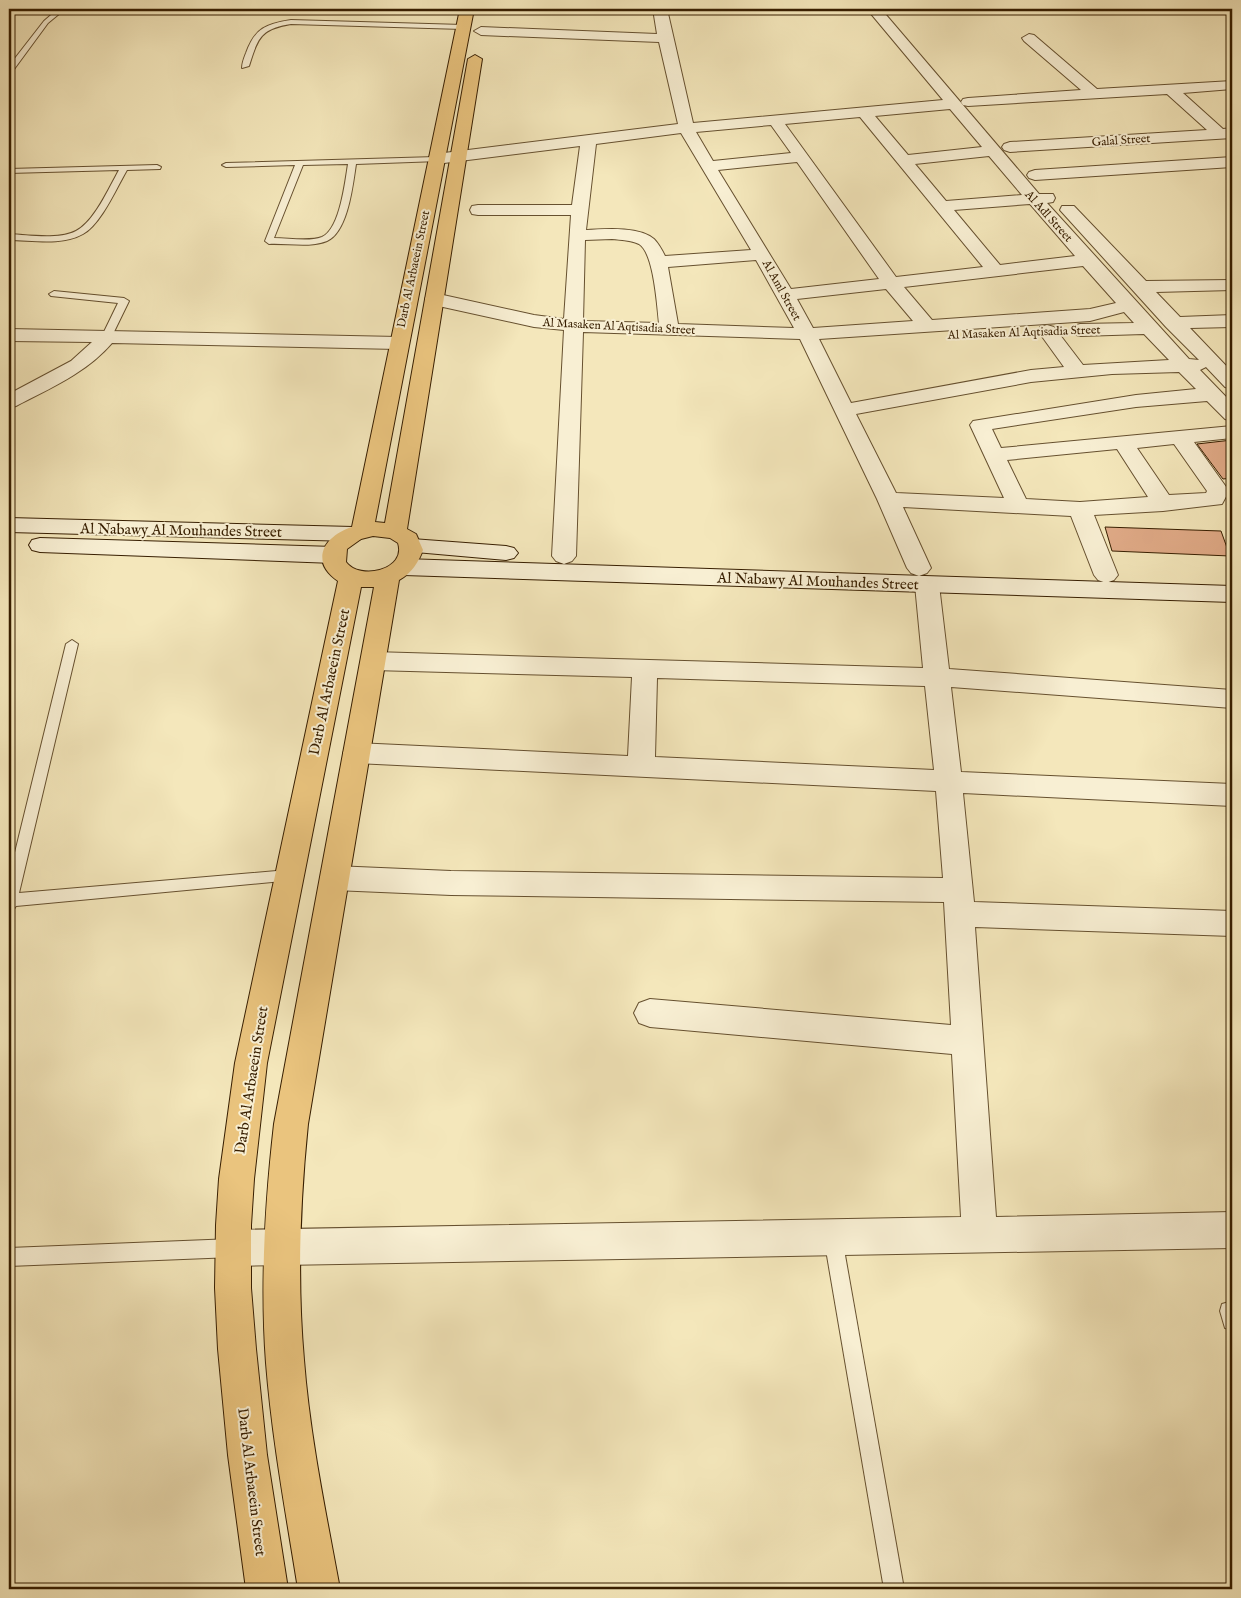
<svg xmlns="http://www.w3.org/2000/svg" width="1241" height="1598" viewBox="0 0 1241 1598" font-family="'IM FELL English',serif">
<rect width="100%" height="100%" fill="#f4e7bb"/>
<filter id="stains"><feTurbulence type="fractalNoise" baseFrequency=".004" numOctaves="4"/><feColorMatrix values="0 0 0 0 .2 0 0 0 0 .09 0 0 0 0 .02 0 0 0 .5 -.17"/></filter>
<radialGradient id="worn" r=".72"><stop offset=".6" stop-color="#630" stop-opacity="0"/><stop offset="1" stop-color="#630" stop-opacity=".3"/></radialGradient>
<!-- building -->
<g fill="#e0aa87" stroke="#371e00">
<path d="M1232,440V478L1223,479L1197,444Z"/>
<path d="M1105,527L1221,531L1230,556L1112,551Z"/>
</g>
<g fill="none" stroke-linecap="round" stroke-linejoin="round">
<!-- lane casing -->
<g stroke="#66502f" stroke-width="2">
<g id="lane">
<path d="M58,9H65L48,23L12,72H9V66L44,21Z"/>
<path d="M291,20L463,25L466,27L463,29L291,24C260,29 258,38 249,66L242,68C242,63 244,58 246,53C255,28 266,24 291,20Z"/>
<path d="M436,157H439V161L356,164C353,184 348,232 327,241C310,248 287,243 269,244L265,241L295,165L226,167L222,165L226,163ZM348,164C345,182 340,229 322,237C309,242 289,238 274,238L303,165Z"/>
<path d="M157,165L161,167L160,169L127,170C116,189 101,224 83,234C62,246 31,240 9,240V234C27,235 59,240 76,231C94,222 109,188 119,170L9,173V169Z"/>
<path d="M54,291L124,298L129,301L111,338L106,341L101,338L118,303L51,296L49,294Z"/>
<path d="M72,640L78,644L19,893L288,870L293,872L295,876L293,880L16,906L14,909L9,911V877L66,644Z"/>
<path d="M833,1229L839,1232L842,1238L904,1589H884L824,1238L827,1232Z"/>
<path d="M233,1239L239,1242L242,1248L239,1254L233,1257L9,1266V1248Z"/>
<path d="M1229,1302L1232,1303V1330L1225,1328L1220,1311L1222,1304Z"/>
</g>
</g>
<!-- street casing -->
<g stroke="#66502f" stroke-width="2">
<g id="street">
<path d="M653,9H667L693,123L943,100L867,9H881L1039,194H1053L1055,198L1053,202L1047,203L1189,359L1199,360L1166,327L1060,210L1062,206H1074L1146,281L1232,280V290L1156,292L1180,317L1232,315V327L1190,328L1232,372V389L1225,387L1206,367L1200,370L1232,403V421L1225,419L1207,401L1136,407L992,429L1001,448L1232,426V438L1194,442L1229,491L1222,504L1163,511L1094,515L1118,575L1114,580L1106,583L1098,580L1094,575L1071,516L903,507L931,568L927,573L919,576L911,573L907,568L877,499L800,339L583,332L576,556L572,561L564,564L556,561L552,556L564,330L534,327L434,305L427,303L425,299L427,295L434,293L534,315L564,319L571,215H478L472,214L470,210L472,206L478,205H572L580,146L436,164L430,162L428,159L430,156L436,154L678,124L659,42L481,35L474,31L481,27L657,34ZM950,109L982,147L908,155L875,116ZM860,117L983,267L896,277L785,124ZM771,125L791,153L713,161L696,132ZM681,133L751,250L665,256C662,250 659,244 654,239C639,226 605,229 586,230L596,144ZM989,156L1022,195L946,201L915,164ZM797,162L879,279L791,289L718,170ZM1030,204L1075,256L1000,265L954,210ZM612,239C621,240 631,240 639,244C654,253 657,306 659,323L583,321L585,240ZM756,260L794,328L678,324L668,267ZM1083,266L1116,303L1090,309L932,320L904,287ZM886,289L913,321L813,328L797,299ZM1124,312L1134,323L1080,324L1073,326L1071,330L1073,334L1080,336L1144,334L1169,360L1083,365L1054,327L1047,325L1040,327L1038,331L1064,367L1031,370L851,403L819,339L1090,321ZM1179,372L1196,389L1136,395L973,421L970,425L1004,498L896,493L856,414L1031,382L1112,374ZM1174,444L1207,491L1206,493L1169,495L1137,448ZM1117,449L1148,497L1080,502L1026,499L1007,460Z"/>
<path d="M1029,34L1034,35L1097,89L1232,81V89L1183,93L1223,129L1232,128V138L1010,152L1004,150L1002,147L1004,144L1010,142L1207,130L1167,94L968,106L963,105L961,102L963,99L968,98L1081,90L1024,41L1022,38Z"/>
<path d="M1232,157V167L1035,180L1029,178L1027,175L1029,172L1035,170Z"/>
<path d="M9,329L398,337L405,339L408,343L405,347L398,349L112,343C86,373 51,388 16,406L9,408V394L71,361L92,342L9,341Z"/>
<path d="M927,577L935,579L939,585L949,669L1232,690V708L951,687L961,772L1232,784V806L963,793L974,902L1232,911V936L975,927L996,1217L1232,1212V1248L233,1266L220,1261L215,1248L220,1235L233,1230L961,1217L952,1054L650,1027L639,1023L634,1013L639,1003L650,999L951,1025L944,902L451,895L334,890L324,886L320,878L324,870L334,866L451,871L943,878L936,791L356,763L347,760L343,753L347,746L356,743L628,756L632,677L373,670L364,667L361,661L364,655L373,652L923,668L915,585L919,579ZM657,678L925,686L934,770L655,757Z"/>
</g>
</g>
<!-- secondary casing -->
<g stroke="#371e00" stroke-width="2">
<g id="secondary">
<path d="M9,518L353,527L361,529L364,534L361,539L353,541L9,532Z"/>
<path d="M40,538L334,547L342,550L346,555L342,560L334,563L40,552L32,550L29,545L32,540Z"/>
<path d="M412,539L506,546L514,548L518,553L514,558L506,560L404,551L401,546L404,541Z"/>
<path d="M404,559L1232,586V602L404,575L396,572L392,567L396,562Z"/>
</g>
</g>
<!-- highway casing -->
<g stroke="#371e00" stroke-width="2">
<path id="highway" d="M460,9H474L375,522L385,523L468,59L475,55L482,59L407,529L416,534L423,550C418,563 412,573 399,580L308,1124C300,1202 297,1281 304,1360C310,1437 326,1513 340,1589H298C286,1514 272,1439 266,1363C260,1283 265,1203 274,1124L374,587H361L267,1063L254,1179L251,1225V1288L256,1349L267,1455L288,1589H246L228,1455L218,1349L215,1288L216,1225L219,1179L235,1063L338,581C309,561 324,536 352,527ZM373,536L390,538L398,543C407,570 360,581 346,562L347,549L361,539Z"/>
</g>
<!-- lane -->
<use href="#lane" fill="#f8efd3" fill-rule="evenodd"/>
<!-- street -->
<use href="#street" fill="#f8efd3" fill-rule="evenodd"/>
<!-- secondary -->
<use href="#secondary" fill="#f8efd3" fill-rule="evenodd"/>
<!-- highway -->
<use href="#highway" fill="#eac47e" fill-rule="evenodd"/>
</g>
<g text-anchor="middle" stroke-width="4" stroke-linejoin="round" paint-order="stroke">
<!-- far-street labels -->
<g font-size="12" fill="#371e00" stroke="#f8efd3">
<text transform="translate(1121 140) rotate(-4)" y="4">Galal Street</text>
<text transform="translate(1049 216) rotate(48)" y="4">Al Adl Street</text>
<text transform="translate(413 269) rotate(-78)" y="4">Darb Al Arbaeein Street</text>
<text transform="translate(782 290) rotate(61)" y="4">Al Aml Street</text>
<text transform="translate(619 326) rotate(3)" y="4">Al Masaken Al Aqtisadia Street</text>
<text transform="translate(1024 332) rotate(-2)" y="4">Al Masaken Al Aqtisadia Street</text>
</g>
<!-- street labels -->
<g font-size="15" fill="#371e00" stroke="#f8efd3">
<text transform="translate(181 530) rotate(1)" y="5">Al Nabawy Al Mouhandes Street</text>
<text transform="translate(818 581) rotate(2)" y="5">Al Nabawy Al Mouhandes Street</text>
<text transform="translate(329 682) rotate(-78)" y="5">Darb Al Arbaeein Street</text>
<text transform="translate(251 1080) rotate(-81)" y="5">Darb Al Arbaeein Street</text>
<text transform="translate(252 1482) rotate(83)" y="5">Darb Al Arbaeein Street</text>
</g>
</g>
<!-- margin -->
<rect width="1241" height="1598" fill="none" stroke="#f4e7bb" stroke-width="30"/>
<rect x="10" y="10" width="1221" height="1578" fill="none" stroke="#371e00" stroke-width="2.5"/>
<rect x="15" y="15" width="1211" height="1568" fill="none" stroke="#371e00"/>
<rect width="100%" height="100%" filter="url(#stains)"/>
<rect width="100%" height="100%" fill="url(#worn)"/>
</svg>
